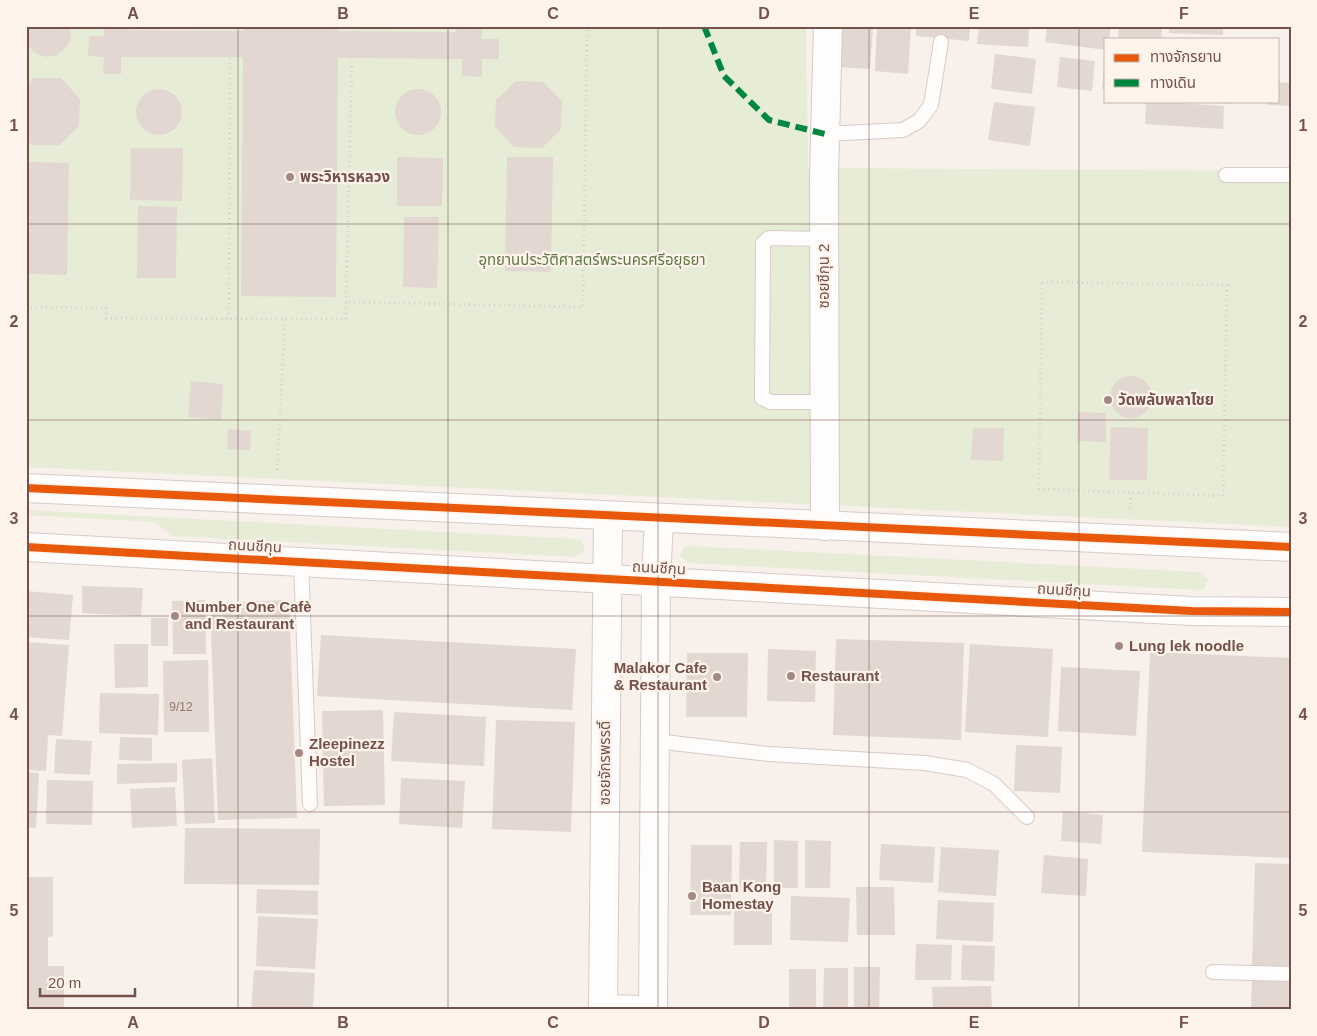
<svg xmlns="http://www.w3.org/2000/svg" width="1317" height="1036" viewBox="0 0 1317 1036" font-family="Arial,'Noto Sans Thai',sans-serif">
<rect width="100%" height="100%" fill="#f7f0eb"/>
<!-- green -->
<g fill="#e7ecd6">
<path d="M26,26H806L808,168L1291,171V527L26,467Z"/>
<path d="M26,510L576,539L582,541L585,551L576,557L172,536L154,522L26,515Z"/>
<path d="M689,546L1200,572L1208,579L1204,589L1199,590L688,563L680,556L684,547Z"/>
</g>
<!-- building -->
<g fill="#e3d7d2">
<path d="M27,26H70L71,40L65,49L57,55L47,57L37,54L29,47L26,38Z"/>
<path d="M104,26H130V30L243,31L244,26H339L338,31L456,32V26H482V39H499V59H482V77L462,76V59L338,58L336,297L241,296L243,57H121V74H103L104,57L88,56L89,36H104Z"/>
<path d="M841,26H873L870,69L839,67Z"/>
<path d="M877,26H911L908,74L875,71Z"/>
<path d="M916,26H970L969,41L916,36Z"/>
<path d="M979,26H1029L1028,47L977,44Z"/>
<path d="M1047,26H1111L1109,39H1106V50L1045,42Z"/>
<path d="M1119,26H1162L1161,39H1118Z"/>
<path d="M1169,26H1223V35L1169,33Z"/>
<path d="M995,54L1036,59L1032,94L991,89Z"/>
<path d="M1060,57L1095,61L1092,91L1057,87Z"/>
<path d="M1104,70H1106V89H1102Z"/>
<path d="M34,78H61L80,99L79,126L59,145H32L26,139V85Z"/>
<path d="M516,81L543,82L562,101L561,129L542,148L514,147L495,127L496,100Z"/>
<path d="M1278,82L1291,83V106L1268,105V101H1278Z"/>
<circle cx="418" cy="112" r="23"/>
<circle cx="159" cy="112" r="23"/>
<path d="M1146,101L1224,106L1223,129L1145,124Z"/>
<path d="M1216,101H1230L1229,104L1216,103Z"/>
<path d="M994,102L1035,107L1030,146L988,140Z"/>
<path d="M131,148H183L182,201L130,200Z"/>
<path d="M397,157L443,158L442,206H397Z"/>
<path d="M507,157H553L551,272L505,271Z"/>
<path d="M26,162L69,163L67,275L26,274Z"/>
<path d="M138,206L177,207L176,278H137Z"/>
<path d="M404,217H439L437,288L403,287Z"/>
<circle cx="1131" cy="397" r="21"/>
<path d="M191,381L223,384L221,420L188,417Z"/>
<path d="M1078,412L1106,413V442L1077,441Z"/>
<path d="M1111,427L1148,428L1147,480H1109Z"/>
<path d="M973,428H1004L1003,461L971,460Z"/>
<path d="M228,429L251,431L250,450L227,449Z"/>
<path d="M82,586L143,588L141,616L82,613Z"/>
<path d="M26,591L73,595L69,640L26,637Z"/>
<path d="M205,600L206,654H173L172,601Z"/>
<path d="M289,600L297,818L218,820L210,603Z"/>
<rect x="151" y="618" width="17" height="28"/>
<path d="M321,635L576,649L572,710L317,696Z"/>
<path d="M836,639L964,643L961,740L833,735Z"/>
<path d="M26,642L69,645L62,736L48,735L46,771L26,770Z"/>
<path d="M114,644H148V687L115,688Z"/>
<path d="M970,644L1053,649L1048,737L965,732Z"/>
<path d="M768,649L816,651L815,702L767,701Z"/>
<path d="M1150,652L1291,658V858L1142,852Z"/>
<path d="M687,653H748L747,717H686Z"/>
<path d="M208,660L209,732H164L163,661Z"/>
<path d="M1061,667L1140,671L1136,736L1058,731Z"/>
<path d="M100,693L159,694L158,735L99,733Z"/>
<path d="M383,710L385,805L324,806L322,711Z"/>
<path d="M394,712L486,717L484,766L391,761Z"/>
<path d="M496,720L575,722L571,832L492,829Z"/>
<path d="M120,737L152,738V761L119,760Z"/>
<path d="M56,739L92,741L90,775L54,773Z"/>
<path d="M1016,745L1062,747L1060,793L1014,791Z"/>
<path d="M212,758L215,823L185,824L182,760Z"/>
<path d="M177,763V782L117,784V764Z"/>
<path d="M26,772L39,773L36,828L26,827Z"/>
<path d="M401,778L465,781L462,828L399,824Z"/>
<path d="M47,780L93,781L92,825L46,824Z"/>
<path d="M175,787L177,826L132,828L130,789Z"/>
<path d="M1063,811L1103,815L1101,844L1061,841Z"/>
<path d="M185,828L320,829L319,885L184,884Z"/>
<path d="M774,840L798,841V888H774Z"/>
<path d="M805,840L831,841L830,888H805Z"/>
<path d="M740,842H767L766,889L739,888Z"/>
<path d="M881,844L935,847L933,883L879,880Z"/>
<path d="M691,845H732L731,915H690Z"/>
<path d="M941,847L999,850L996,896L938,892Z"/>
<path d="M1044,855L1088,859L1086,896L1041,893Z"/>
<path d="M1255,863L1291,864V969L1252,968Z"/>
<path d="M26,877H53V936L48,937V966H64V1010H26Z"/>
<path d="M856,887H894L895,935H857Z"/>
<path d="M257,889L318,891V915L256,913Z"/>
<path d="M791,896L850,898L848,942L790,940Z"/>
<path d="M938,900L994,903L993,942L936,939Z"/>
<rect x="734" y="908" width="38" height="37"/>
<path d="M258,916L318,919L315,969L256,966Z"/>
<path d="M916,944L952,945L951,980H915Z"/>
<path d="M962,945L995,946L994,981L961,980Z"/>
<path d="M854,967H880L879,1010H854Z"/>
<path d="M824,968H848V1010H823Z"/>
<rect x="789" y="969" width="27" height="41"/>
<path d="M254,970L315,973L313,1010H251Z"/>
<path d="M1252,979L1291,980V1010H1251Z"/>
<path d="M991,986L992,1010H933L932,987Z"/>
</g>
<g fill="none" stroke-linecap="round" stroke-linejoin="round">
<!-- lane casing -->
<g stroke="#d6cbc8" stroke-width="16">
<g id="lane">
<path d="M825,134L903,130L919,121L931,105L941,42"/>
<path d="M1226,175H1291"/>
<path d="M824,239L769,238L763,243L762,398L771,402H825"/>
<path d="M301,562L310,804"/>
<path d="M655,741L769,754L925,763L967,770L994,784L1027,817"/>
<path d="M1213,972L1291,974"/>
</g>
</g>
<!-- street casing -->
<g stroke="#d6cbc8" stroke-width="30">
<g id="street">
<path d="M825,526L824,176L828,26"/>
<path d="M603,1009L643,1010"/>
<path d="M603,1010L608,516"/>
<path d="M653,1010L656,582L659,518"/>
</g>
</g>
<!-- secondary casing -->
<g stroke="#d6cbc8" stroke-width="30">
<g id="secondary">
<path d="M26,488L1291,547"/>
<path d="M26,547L1191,611L1291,612"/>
</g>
</g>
<!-- path -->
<g stroke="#d9d0ce" stroke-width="3" stroke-dasharray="1 4" stroke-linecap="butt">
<path d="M230,26V31"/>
<path d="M353,32V26"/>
<path d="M1042,282L1227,285L1223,496L1039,489Z"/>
<path d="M346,302L352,58"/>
<path d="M26,307L106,308V318L346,319V302L583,307L587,26"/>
<path d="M229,319L230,57"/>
<path d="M277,470L285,319"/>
<path d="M1130,509L1131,493"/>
</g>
<!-- lane -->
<use href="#lane" stroke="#fefdfc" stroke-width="14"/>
<!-- street -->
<use href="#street" stroke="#fefdfc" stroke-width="28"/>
<!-- secondary -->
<use href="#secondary" stroke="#fefdfc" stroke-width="28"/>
<!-- quiet -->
<path stroke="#00873e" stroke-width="6" stroke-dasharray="12 6" stroke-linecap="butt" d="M704,26L724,76L769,120L825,134"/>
<!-- cycleway casing -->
<g stroke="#fef4ec" stroke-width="11">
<g id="cycleway">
<path d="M26,488L1291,547"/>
<path d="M26,547L1191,611L1291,612"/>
</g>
</g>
<!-- cycleway -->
<use href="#cycleway" stroke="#e8590c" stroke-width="8"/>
</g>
<!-- grid -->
<path fill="none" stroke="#74524b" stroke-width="1" stroke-opacity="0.55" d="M238,26V1010M448,26V1010M658,26V1010M869,26V1010M1079,26V1010M26,224H1291M26,420H1291M26,616H1291M26,812H1291"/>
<!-- markers -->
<g fill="#a28983" stroke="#fef4ec" stroke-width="2">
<circle cx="290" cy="177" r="5"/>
<circle cx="1108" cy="400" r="5"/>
<circle cx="175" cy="616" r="5"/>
<circle cx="1119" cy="646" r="5"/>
<circle cx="791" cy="676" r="5"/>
<circle cx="717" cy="677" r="5"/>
<circle cx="299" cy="753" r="5"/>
<circle cx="692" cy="896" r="5"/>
</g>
<g text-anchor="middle" stroke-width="4.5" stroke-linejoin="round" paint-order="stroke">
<!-- number labels -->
<g font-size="12" fill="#92766f">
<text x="181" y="711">9/12</text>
</g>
<!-- poi labels -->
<g font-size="15" font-weight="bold" fill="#74524b" stroke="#fef4ec" text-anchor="start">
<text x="300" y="182">พระวิหารหลวง</text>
<text x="1118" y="405">วัดพลับพลาไชย</text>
<text x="185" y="612">Number One Cafè<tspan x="185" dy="17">and Restaurant</tspan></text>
<text x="1129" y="651">Lung lek noodle</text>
<text x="707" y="673" text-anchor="end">Malakor Cafe<tspan x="707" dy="17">&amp; Restaurant</tspan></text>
<text x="801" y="681">Restaurant</text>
<text x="309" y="749">Zleepinezz<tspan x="309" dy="17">Hostel</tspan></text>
<text x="702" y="892">Baan Kong<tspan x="702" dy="17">Homestay</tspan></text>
</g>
<!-- park labels -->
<g font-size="15" fill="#5e7943" stroke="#fef4ec">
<text x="592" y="265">อุทยานประวัติศาสตร์พระนครศรีอยุธยา</text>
</g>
<!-- street labels -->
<g font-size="15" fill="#74524b" stroke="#fef4ec">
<text transform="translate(824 276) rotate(-90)" y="5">ซอยชีกุน 2</text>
<text transform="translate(255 546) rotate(3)" y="5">ถนนชีกุน</text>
<text transform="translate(659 568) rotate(3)" y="5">ถนนชีกุน</text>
<text transform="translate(1064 590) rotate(3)" y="5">ถนนชีกุน</text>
<text transform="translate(605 763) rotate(-90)" y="5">ซอยจักรพรรดิ์</text>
</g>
</g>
<!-- border -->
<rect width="1317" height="1036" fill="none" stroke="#fef4ec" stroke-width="55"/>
<!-- legend -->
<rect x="1104" y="38" width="175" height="65" fill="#fef4ec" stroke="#c7b3ac"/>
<rect x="1114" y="54" width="25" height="8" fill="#e8590c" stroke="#c7b3ac"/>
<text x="1150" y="62" font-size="15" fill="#74524b">ทางจักรยาน</text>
<rect x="1114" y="79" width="25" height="8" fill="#00873e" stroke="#c7b3ac"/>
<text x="1150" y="88" font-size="15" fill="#74524b">ทางเดิน</text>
<!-- scale -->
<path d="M40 988v8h95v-8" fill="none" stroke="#74524b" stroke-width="2.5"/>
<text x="48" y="988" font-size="15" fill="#74524b" stroke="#fef4ec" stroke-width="4" paint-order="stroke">20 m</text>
<rect x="28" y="28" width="1262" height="980" fill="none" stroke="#74524b" stroke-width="2"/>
<g font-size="16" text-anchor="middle" font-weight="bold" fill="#74524b">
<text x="133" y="19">A</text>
<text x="343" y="19">B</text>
<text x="553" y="19">C</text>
<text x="764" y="19">D</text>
<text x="974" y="19">E</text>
<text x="1184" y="19">F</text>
<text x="14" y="131">1</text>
<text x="1303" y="131">1</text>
<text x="14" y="327">2</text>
<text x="1303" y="327">2</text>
<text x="14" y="524">3</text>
<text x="1303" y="524">3</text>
<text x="14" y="720">4</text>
<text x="1303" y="720">4</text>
<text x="14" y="916">5</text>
<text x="1303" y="916">5</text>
<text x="133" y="1028">A</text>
<text x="343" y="1028">B</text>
<text x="553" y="1028">C</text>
<text x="764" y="1028">D</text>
<text x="974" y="1028">E</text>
<text x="1184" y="1028">F</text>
</g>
</svg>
